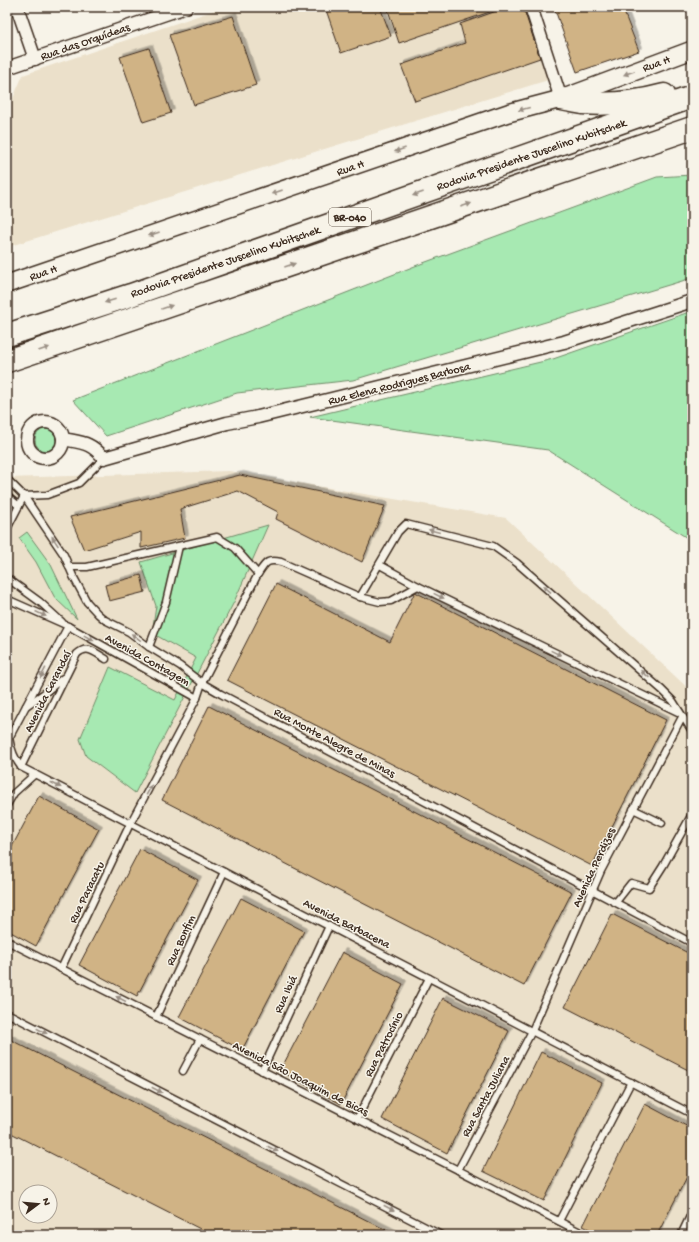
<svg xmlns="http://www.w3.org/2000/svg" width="699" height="1242" viewBox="0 0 699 1242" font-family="'Gochi Hand',sans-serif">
<defs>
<filter id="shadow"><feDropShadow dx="3.5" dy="-3.5" stdDeviation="0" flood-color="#0004"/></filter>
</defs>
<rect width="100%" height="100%" fill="#f7f3e8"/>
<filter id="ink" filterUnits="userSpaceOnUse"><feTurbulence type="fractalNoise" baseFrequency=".025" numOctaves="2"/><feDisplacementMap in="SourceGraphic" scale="8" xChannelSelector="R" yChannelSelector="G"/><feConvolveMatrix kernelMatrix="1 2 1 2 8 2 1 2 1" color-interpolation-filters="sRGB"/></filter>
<g filter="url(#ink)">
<!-- built -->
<g fill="#ebe0ca" fill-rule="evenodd">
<path d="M224,7H523L548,80L7,247V112L23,75Z"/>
<path d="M229,471L506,518L692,692V1235H7V478ZM26,1192H50V1216H26Z"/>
</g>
<!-- green -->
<g fill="#a7e9b2" stroke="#718a68">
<path d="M692,175V278L353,380L237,393L106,436L73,400L415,266L657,177Z"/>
<path d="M692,311V541L548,450L310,417L553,359Z"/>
<circle cx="46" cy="440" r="11"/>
<path d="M268,525L234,602L135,793L86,756L80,739L110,667L175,700L196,658L152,633L156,606L141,562Z"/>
<path d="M27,532L51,565L77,619L55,598L36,562L19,538Z"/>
</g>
<!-- building -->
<g fill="#d0b385" stroke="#3b2a1e" filter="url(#shadow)">
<path d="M325,7H380L391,36L341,53Z"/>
<path d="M387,7H504L399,43Z"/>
<path d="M508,7H523L540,58L415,101L401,65L465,43L460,24Z"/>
<path d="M554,7H622L639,51L577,72Z"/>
<path d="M233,16L256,85L194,105L169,35Z"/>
<path d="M149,48L171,113L143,122L120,57Z"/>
<path d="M240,475L385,506L362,562L276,519L278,512L238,491L180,509L185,538L141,548V532L84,550L70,517Z"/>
<path d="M141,575L145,592L109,601L105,585Z"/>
<path d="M276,584L390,642L415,592L666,720L592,866L227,680Z"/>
<path d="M209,706L572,892L524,986L162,800Z"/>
<path d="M39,796L99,829L36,946L7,930V856Z"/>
<path d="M140,849L198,880L137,996L79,965Z"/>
<path d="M241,898L304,931L242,1050L179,1017Z"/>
<path d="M612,914L692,955V1072L565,1007Z"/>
<path d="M342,952L403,984L341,1104L280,1071Z"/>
<path d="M443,998L509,1031L447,1153L382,1119Z"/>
<path d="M7,1038L396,1235H212L7,1131Z"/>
<path d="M541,1052L602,1083L544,1201L483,1171Z"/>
<path d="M645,1104L692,1129V1167L657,1235H601L583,1226Z"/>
</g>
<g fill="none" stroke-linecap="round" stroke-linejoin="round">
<!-- lane casing -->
<g stroke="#3b2a1e" stroke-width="9">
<g id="lane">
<path d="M7,479L24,496L64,555L73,576L87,602L98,614L105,620L129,632L149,647L180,666L202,683L221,694L692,943"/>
<path d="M7,496L19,506"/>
<path d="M24,496L47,495L79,483L104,458"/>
<path d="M7,529L24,496"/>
<path d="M380,565L418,586L680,713"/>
<path d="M69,567H87L217,537L235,548L258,574"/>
<path d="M7,578L40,602L62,622"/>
<path d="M360,597L380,602L391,601L418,586"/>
<path d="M7,599L68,626L197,698"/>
<path d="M149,647L166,602L179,546"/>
<path d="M26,706L46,692L63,678"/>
<path d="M9,738C11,750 14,758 21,767L692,1114"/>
<path d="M7,742L68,626"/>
<path d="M21,767L77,654C88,644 95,653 106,659"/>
<path d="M7,805L14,793L35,774"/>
<path d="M633,809L662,823"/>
<path d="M616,902L631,883L649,888L663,866L692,814"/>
<path d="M7,941L586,1235"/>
<path d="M61,969L130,824L197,698L202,683L258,574C266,562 267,559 281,562L360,597L398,532L406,524L493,546L517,563L662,690L673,701L692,731"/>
<path d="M7,1013L441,1235"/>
<path d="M156,1017L224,872"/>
<path d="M183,1071L200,1039"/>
<path d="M262,1071L329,926"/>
<path d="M357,1119L429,978"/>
<path d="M458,1170L532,1031L601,871L682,717"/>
<path d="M559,1221L631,1082"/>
<path d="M681,1235L692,1212"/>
</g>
</g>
<!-- street casing -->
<g stroke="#3b2a1e" stroke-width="15">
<g id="street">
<path d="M17,7L35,59"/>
<path d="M531,7L561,99"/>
<path d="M7,68L186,7"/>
<circle cx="45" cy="440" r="18"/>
<path d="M63,439C83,443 90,442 104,458L227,423L258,417L564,342L692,301"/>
</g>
</g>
<!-- secondary casing -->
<g stroke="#3b2a1e" stroke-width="20">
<path id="secondary" d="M7,284L508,113L561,99L692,50"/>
</g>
<!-- highway casing -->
<g stroke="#3b2a1e" stroke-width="25">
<g id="highway">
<path d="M561,99C568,100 576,102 583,103C609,105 638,102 664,95"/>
<path d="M7,335L131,295L692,97"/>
<path d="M7,361L692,128"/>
</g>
</g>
<!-- lane -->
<use href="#lane" stroke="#f7f3e8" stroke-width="6"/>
<!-- street -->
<use href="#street" stroke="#f7f3e8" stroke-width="12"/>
<!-- secondary -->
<use href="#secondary" stroke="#f7f3e8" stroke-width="17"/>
<!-- highway -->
<use href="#highway" stroke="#f7f3e8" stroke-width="22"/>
</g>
<!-- one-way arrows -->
<defs><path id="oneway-solid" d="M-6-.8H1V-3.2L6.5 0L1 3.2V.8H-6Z"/></defs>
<g fill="#998e83">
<use href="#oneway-solid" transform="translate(629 73) rotate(160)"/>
<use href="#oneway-solid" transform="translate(524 109) rotate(165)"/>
<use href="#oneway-solid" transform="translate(400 150) rotate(161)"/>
<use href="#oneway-solid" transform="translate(277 192) rotate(161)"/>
<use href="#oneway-solid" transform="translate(418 194) rotate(161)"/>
<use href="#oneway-solid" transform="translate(466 205) rotate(-19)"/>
<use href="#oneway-solid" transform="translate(154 234) rotate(161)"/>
<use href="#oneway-solid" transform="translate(290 265) rotate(-19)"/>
<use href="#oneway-solid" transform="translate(110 301) rotate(162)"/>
<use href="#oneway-solid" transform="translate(167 307) rotate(-19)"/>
<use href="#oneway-solid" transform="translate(44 349) rotate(-19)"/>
<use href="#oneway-solid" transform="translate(434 531) rotate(-166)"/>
<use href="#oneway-solid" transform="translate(55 541) rotate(-124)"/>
<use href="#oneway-solid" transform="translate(547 589) rotate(-139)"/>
<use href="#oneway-solid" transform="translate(439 596) rotate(26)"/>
<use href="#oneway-solid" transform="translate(41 614) rotate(24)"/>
<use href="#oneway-solid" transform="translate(136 637) rotate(-144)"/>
<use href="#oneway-solid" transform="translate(89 638) rotate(29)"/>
<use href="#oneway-solid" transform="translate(556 653) rotate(26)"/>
<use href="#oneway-solid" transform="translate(43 673) rotate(118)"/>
<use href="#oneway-solid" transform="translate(645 674) rotate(-139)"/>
<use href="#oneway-solid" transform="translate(56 785) rotate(27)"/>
<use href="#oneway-solid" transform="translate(149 790) rotate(-62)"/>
<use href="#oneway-solid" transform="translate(121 999) rotate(-153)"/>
<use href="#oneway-solid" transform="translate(42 1031) rotate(27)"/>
<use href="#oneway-solid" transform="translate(157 1090) rotate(27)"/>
<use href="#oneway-solid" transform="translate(273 1149) rotate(27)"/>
<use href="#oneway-solid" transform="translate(389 1208) rotate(27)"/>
</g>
</g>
<g text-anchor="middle" stroke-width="3" stroke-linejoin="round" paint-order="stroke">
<!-- shield labels -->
<rect fill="#f7f3e8" stroke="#73665b" stroke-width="1" x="329" y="208" width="42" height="18" rx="3"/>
<g font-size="11" font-weight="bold" fill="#3b2a1e">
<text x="350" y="221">BR-040</text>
</g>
<!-- street labels -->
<g font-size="12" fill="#3b2a1e" stroke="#f7f3e8">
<text transform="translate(85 41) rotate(-19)" y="4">Rua das Orquídeas</text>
<text transform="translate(656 63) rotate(-20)" y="4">Rua H</text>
<text transform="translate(531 154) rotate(-19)" y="4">Rodovia Presidente Juscelino Kubitschek</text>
<text transform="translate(350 167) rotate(-19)" y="4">Rua H</text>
<text transform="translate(225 261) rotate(-19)" y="4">Rodovia Presidente Juscelino Kubitschek</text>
<text transform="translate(43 272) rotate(-19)" y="4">Rua H</text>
<text transform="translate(399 383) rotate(-14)" y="4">Rua Elena Rodrigues Barbosa</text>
<text transform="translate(148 659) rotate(29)" y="4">Avenida Contagem</text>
<text transform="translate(47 691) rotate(-63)" y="4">Avenida Carandaí</text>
<text transform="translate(335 742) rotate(28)" y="4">Rua Monte Alegre de Minas</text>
<text transform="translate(593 867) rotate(-65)" y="4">Avenida Perdizes</text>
<text transform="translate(86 892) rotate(-64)" y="4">Rua Paracatu</text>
<text transform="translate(347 923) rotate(27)" y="4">Avenida Barbacena</text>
<text transform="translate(180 940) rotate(-65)" y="4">Rua Bonfim</text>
<text transform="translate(285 994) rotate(-65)" y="4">Rua Ibiá</text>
<text transform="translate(383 1044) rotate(-63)" y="4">Rua Patrocínio</text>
<text transform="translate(301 1078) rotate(27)" y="4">Avenida São Joaquim de Bicas</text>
<text transform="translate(485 1096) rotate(-62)" y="4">Rua Santa Juliana</text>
</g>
</g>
<!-- margin -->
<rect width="699" height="1242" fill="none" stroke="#f7f3e8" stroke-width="24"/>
<rect x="12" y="12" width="675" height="1218" fill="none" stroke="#3b2a1e" stroke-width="1.5" filter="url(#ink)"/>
<!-- north arrow -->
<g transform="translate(38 1204) rotate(74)"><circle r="19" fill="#f7f3e8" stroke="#aca397"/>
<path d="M0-3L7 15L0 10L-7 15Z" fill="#3b2a1e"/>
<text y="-6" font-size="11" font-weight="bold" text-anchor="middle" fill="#3b2a1e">N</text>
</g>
</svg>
